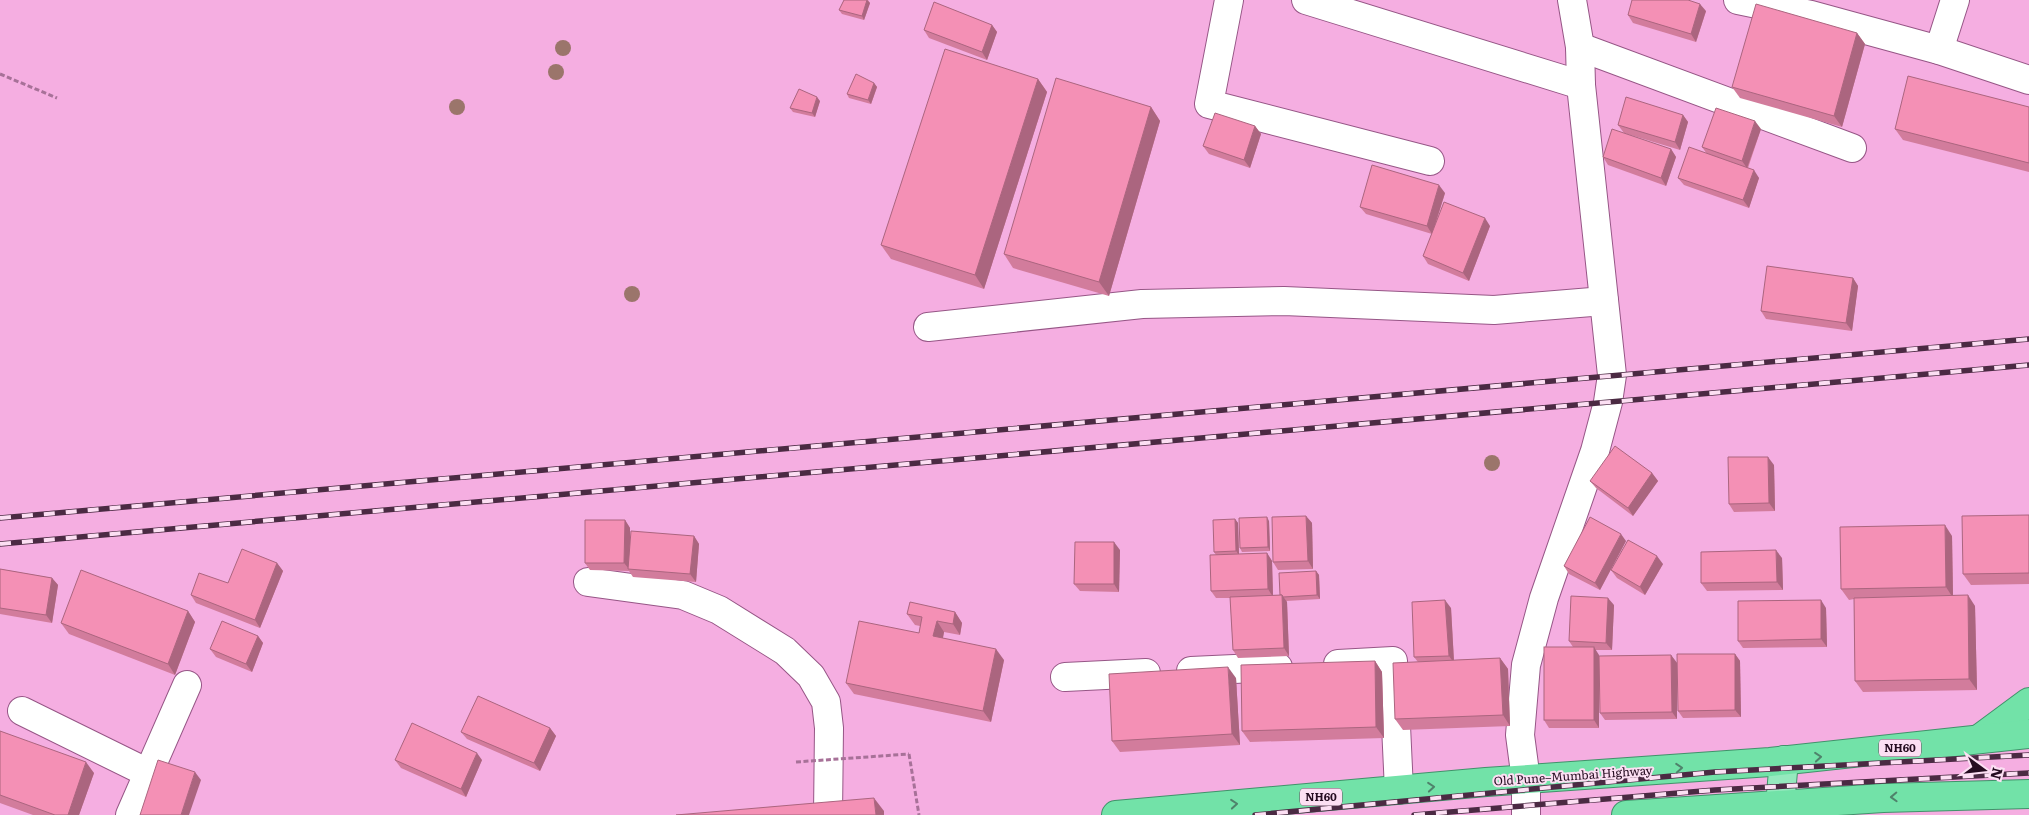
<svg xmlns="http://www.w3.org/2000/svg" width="2029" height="815" viewBox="0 0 2029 815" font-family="Literata,serif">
<rect width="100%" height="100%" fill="#f5aee1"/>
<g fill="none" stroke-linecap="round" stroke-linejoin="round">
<!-- minor casing -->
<g stroke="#965686" stroke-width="30">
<g id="minor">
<path d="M1229,0L1209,104L1430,161"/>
<path d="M1306,0L1581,85"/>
<path d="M1738,0L1811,15L1939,50L2029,80"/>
<path d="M1580,47L1852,148"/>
<path d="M1939,50L1955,0"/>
<path d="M928,327L1142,304L1284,301L1494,310L1604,301"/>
<path d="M588,582L683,595L719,610L785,651L811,676L826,702L829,728L828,815"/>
<path d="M1338,664L1393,661L1399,790"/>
<path d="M1191,671L1278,667"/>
<path d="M1065,677L1146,673"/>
<path d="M22,711L148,773"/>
<path d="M130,815L187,685"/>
<path d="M1526,815V780L1520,735L1526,665L1544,598L1595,451L1608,402L1612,375L1581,85L1580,47L1572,0"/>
</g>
</g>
<!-- primary casing -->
<g stroke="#40926a" stroke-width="30">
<path id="primary" d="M1771,815L1780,805L1784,760"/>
</g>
<!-- trunk casing -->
<g stroke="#40926a" stroke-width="30">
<g id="trunk">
<path d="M1979,739L2029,702"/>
<path d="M1116,815L1486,782L1770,762L2029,734"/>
<path d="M1626,815L1883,798L2029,794"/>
</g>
</g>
<!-- path -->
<g stroke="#a77198" stroke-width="3" stroke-dasharray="5 2.5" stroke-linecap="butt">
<path d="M0,74L57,98"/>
<path d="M909,754L919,815"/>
</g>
<!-- minor -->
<use href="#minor" stroke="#fff" stroke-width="28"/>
<!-- primary -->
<use href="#primary" stroke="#95e9be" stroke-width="28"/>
<!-- trunk -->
<use href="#trunk" stroke="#72e2a8" stroke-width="28"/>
<!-- rail casing -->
<g stroke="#4b2a43" stroke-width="5.5">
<g id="rail">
<path d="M0,518L2029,339"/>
<path d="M0,544L2029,365"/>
<path d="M1255,815L1715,772L2029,755"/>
<path d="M1414,815L1715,790L2029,773"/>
</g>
</g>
<!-- rail -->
<use href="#rail" stroke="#fcdff3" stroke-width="4" stroke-dasharray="11" stroke-linecap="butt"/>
<!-- path-bridge -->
<path stroke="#a77198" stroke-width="3" stroke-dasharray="5 2.5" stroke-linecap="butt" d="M796,762L909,754"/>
</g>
<!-- trees -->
<g fill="#9b756b">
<circle cx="563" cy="48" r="8"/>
<circle cx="556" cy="72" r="8"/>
<circle cx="457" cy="107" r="8"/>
<circle cx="632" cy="294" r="8"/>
<circle cx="1492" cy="463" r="8"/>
</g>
<!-- wall -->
<g fill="#d27c9c">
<path d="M844,0H868L870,3L864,20L842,14L839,10Z"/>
<path d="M1706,11L1696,42L1633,23L1628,15Z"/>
<path d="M992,25L997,32L987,60L929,38L924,30Z"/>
<path d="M1857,33L1865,44L1842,127L1740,98L1732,87Z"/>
<path d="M1038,79L1047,92L984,289L891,259L881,245Z"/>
<path d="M874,83L877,87L871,104L849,98L847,94Z"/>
<path d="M820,101L815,117L793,112L790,108Z"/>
<path d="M1151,107L1160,121L1109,296L1013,268L1004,254Z"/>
<path d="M2029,107V172L1903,140L1895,129Z"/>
<path d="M1683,115L1688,122L1680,150L1624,133L1618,125Z"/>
<path d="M1255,126L1261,134L1250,168L1209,154L1203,146Z"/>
<path d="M1761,129L1748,168L1759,178L1749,208L1684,185L1678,178L1707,154L1702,147Z"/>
<path d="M1671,149L1676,157L1666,186L1608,165L1603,157Z"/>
<path d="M1445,193L1435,226H1490L1469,281L1428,264L1423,256L1432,234L1366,214L1360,207Z"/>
<path d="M1853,278L1858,286L1852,331L1766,319L1761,311Z"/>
<path d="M1774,465L1775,511L1734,512L1729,504Z"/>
<path d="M1652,473L1658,481L1633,516L1596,488L1590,481Z"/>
<path d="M2029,515V584L1971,585L1963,574Z"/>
<path d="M1306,516L1312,523L1313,569L1278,570L1273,562Z"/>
<path d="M1235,519L1238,523L1239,554L1267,553L1272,561L1273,595H1280L1316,571L1319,575L1320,599L1286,601L1287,602L1289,656L1238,658L1233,650L1230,598H1216L1211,591L1216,555L1214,552Z"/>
<path d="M625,520L630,528V545L694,536L699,544L696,582L633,577L629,571L590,570L585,563Z"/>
<path d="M1269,521L1270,551L1242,552L1240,548Z"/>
<path d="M1952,536L1953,595L1975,606L1977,690L1863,692L1855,681L1854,599L1849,600L1841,589Z"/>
<path d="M1626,541L1600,590L1569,574L1564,566Z"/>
<path d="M1120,550L1119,592L1080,591L1074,584Z"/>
<path d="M1782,558L1783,590L1707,591L1701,583Z"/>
<path d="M277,563L283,571L260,628L196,603L191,595L228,583Z"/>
<path d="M1663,564L1645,595L1617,578L1611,570Z"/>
<path d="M0,569L52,578L58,585L52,623L0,614Z"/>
<path d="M1614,605L1612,650H1595L1599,656L1671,655L1677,663V719L1605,720L1600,713L1599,671V728H1549L1544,720L1573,647L1569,641Z"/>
<path d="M1451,608L1454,660L1500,658L1508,669L1510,726L1403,730L1395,719L1418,662L1414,657Z"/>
<path d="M1826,608L1827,647L1743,648L1738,641Z"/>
<path d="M188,611L195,622L175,675L69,634L61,623Z"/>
<path d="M955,612L962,623L960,635L944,632L943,638L1004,660L991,722L854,694L846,683L919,633L920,626L915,625L907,614Z"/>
<path d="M258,636L263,643L252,672L216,657L210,649Z"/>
<path d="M1735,654L1740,661L1741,717L1683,718L1678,711Z"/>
<path d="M1375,661L1382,672L1384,738L1250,742L1242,731Z"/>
<path d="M1236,678L1240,745L1120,752L1112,741Z"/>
<path d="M550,728L556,736L540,771L467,739L461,732Z"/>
<path d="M0,731L94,773L79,815H33L0,803Z"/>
<path d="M395,760H482L466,797L401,768Z"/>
</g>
<!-- shaded-wall -->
<g fill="#ab657f">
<path d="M867,0L870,3L864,20L862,16Z"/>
<path d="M1700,4L1706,11L1696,42L1691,34Z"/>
<path d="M992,25L997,32L987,60L982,52Z"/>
<path d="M1857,33L1865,44L1842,127L1834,116Z"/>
<path d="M1038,79L1047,92L984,289L975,275Z"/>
<path d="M874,83L877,87L871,104L868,100Z"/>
<path d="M817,97L820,101L815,117L812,113Z"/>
<path d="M1151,107L1160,121L1109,296L1099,282Z"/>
<path d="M1683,115L1688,122L1680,150L1675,142Z"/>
<path d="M1755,121L1761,129L1747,168L1742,161Z"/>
<path d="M1255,126L1261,134L1250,168L1244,160Z"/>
<path d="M1671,149L1676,157L1666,186L1661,178Z"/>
<path d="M1754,170L1759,178L1749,208L1743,200Z"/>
<path d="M1439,185L1445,193L1432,234L1427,226Z"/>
<path d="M1485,218L1490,226L1469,281L1463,273Z"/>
<path d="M1853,278L1858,286L1852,331L1846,323Z"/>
<path d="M1768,457L1774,465L1775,511L1769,503Z"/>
<path d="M1652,473L1658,481L1633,516L1628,508Z"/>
<path d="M1306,516L1312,523L1313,569L1308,561Z"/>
<path d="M1267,517L1269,521L1270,551L1268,547Z"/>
<path d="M1235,519L1238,523L1239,555L1236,551Z"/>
<path d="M625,520L630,528V569H629L624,563Z"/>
<path d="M1945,525L1952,536L1953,598L1946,587Z"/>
<path d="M1621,534L1626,541L1600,590L1595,583Z"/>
<path d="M694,536L699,544L696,582L690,574Z"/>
<path d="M1114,542L1120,550L1119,592L1114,584Z"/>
<path d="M1776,550L1782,558L1783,590L1777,582Z"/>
<path d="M1267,553L1272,561L1273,597L1268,589Z"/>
<path d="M1657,556L1663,564L1645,595L1640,587Z"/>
<path d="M277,563L283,571L260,628L255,620Z"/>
<path d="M1316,571L1319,575L1320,599L1317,595Z"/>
<path d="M52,578L58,585L52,623L46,615Z"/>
<path d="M1282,595L1287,602L1289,656L1284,648Z"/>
<path d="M1968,595L1975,606L1977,690L1969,679Z"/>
<path d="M1608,598L1614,605L1612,650L1606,643Z"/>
<path d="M1445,600L1451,608L1454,663L1449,656Z"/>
<path d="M1821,600L1826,608L1827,647L1821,639Z"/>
<path d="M188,611L195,622L175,675L168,664Z"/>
<path d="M955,612L962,623L960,635L953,624Z"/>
<path d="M937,621L944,632L941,647L933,636Z"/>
<path d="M258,636L263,643L252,672L246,664Z"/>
<path d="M1594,647L1599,655V728L1594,720Z"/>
<path d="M996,649L1004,660L991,722L983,711Z"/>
<path d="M1735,654L1740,661L1741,717L1735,710Z"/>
<path d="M1671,655L1677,663V719L1672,712Z"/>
<path d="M1500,658L1508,669L1510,726L1503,715Z"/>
<path d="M1375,661L1382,672L1384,738L1376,727Z"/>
<path d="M1228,667L1236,678L1240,745L1232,734Z"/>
<path d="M550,728L556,736L540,771L534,763Z"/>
<path d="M477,753L482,760L466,797L461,789Z"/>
<path d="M86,762L94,773L79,815H68Z"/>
<path d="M195,772L201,780L189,815H181Z"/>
<path d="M874,798L884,811V815H876Z"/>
</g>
<!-- building -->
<g fill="#f490b5" stroke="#ab657f">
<path d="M844,0H867L862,16L839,10Z"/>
<path d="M1632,0H1688L1700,4L1691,34L1628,15Z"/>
<path d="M934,2L992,25L982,52L924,30Z"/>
<path d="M1756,4L1857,33L1834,116L1732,87Z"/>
<path d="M945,49L1038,79L975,275L881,245Z"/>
<path d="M856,74L874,83L868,100L847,94Z"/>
<path d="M1908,76L2029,107V163L1895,129Z"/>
<path d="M1056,78L1151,107L1099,282L1004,254Z"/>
<path d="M799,89L817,97L812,113L790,108Z"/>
<path d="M1626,97L1683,115L1675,142L1618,125Z"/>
<path d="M1716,108L1755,121L1742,161L1702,147Z"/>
<path d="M1215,113L1255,126L1244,160L1203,146Z"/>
<path d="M1612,129L1671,149L1661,178L1603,157Z"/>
<path d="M1689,147L1754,170L1743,200L1678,178Z"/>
<path d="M1372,165L1439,185L1427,226L1360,207Z"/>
<path d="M1444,202L1485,218L1463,273L1423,256Z"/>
<path d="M1767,266L1853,278L1846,323L1761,311Z"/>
<path d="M1615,446L1652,473L1628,508L1590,481Z"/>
<path d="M1728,457H1768L1769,503L1729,504Z"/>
<path d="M2029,515V573L1963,574L1962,516Z"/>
<path d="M1306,516L1308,561L1273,562L1272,517Z"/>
<path d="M1267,517L1268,547L1240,548L1239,518Z"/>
<path d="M1590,517L1621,534L1595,583L1564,566Z"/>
<path d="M1235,519L1236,551L1214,552L1213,520Z"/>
<path d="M585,520H625L624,563H585Z"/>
<path d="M1945,525L1946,587L1841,589L1840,527Z"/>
<path d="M631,531L694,536L690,574L628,569Z"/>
<path d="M1628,540L1657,556L1640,587L1611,570Z"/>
<path d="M1075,542H1114V584H1074Z"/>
<path d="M242,549L277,563L255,620L191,595L199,573L228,583Z"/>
<path d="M1776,550L1777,582L1701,583V552Z"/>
<path d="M1267,553L1268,589L1211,591L1210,555Z"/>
<path d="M0,569L52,578L46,615L0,608Z"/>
<path d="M81,570L188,611L168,664L61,623Z"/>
<path d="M1316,571L1317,595L1283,597L1282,595H1280L1279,573Z"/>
<path d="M1282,595L1284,648L1233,650L1230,597Z"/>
<path d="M1968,595L1969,679L1855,681L1854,598Z"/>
<path d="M1571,596L1608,598L1606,643L1569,641Z"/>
<path d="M1445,600L1449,656L1414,657L1412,602Z"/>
<path d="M1821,600V639L1738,641V601Z"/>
<path d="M910,602L955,612L953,624L937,621L933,636L996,649L983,711L846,683L859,621L919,633L922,617L907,614Z"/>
<path d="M222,621L258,636L246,664L210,649Z"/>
<rect x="1544" y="647" width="50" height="73"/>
<path d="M1677,654H1735V710L1678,711Z"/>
<path d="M1671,655L1672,712L1600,713L1599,656Z"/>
<path d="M1500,658L1503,715L1395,719L1393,663Z"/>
<path d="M1375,661L1376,727L1242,731L1241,665Z"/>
<path d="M1228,667L1232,734L1112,741L1109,674Z"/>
<path d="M478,696L550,728L534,763L461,732Z"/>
<path d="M412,723L477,753L461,789L395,760Z"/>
<path d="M0,731L86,762L68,815H55L0,795Z"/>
<path d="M158,760L195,772L181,815H140Z"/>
<path d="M874,798L876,815H676Z"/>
</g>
<!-- one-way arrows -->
<defs><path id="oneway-chevron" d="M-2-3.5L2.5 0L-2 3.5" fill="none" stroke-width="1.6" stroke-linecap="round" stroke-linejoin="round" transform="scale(1.25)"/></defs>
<g stroke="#4f826b">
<use href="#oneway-chevron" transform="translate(1818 757) rotate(-5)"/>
<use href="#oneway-chevron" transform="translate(1679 768) rotate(-4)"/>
<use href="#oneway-chevron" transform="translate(1431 787) rotate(-5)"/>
<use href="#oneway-chevron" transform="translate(1894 797) rotate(178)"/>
<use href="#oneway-chevron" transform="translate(1234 804) rotate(-5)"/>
</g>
<g text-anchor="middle" stroke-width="4" stroke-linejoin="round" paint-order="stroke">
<!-- shield labels -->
<g fill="#fcdff3" stroke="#664b5f" stroke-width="1">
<rect x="1879" y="739.5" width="42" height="17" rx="4"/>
<rect x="1300" y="788.5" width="42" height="17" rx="4"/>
</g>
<g font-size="11" font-weight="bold" fill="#250c20">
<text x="1900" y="752">NH60</text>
<text x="1321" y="801">NH60</text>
</g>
<!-- street labels -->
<g font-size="12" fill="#250c20" stroke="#fcdff3">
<text transform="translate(1573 776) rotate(-4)" y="4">Old Pune–Mumbai Highway</text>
</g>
</g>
<!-- north arrow -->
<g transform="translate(1984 770) rotate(105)" stroke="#fcdff3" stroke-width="4" paint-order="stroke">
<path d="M0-4L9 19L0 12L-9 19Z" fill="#250c20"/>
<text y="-8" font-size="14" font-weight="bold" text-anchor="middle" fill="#250c20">N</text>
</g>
</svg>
